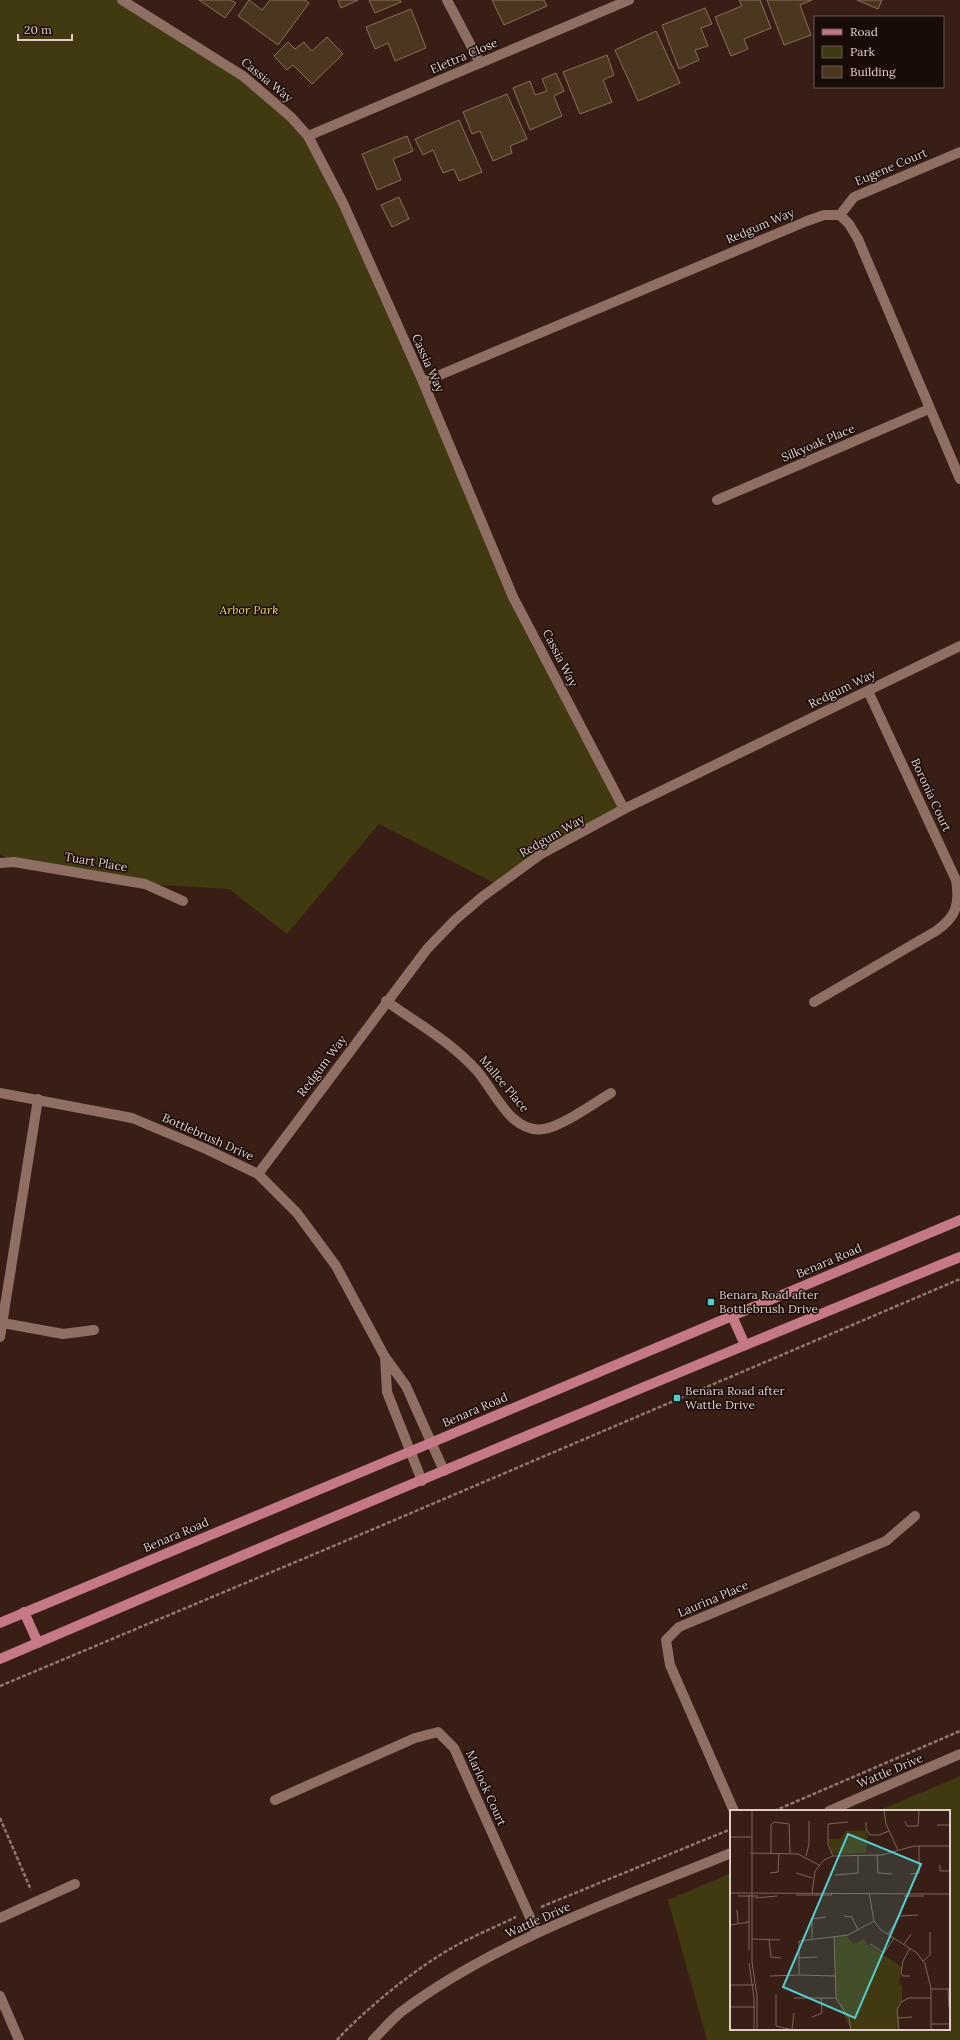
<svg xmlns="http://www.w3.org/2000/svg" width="960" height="2040" viewBox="0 0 960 2040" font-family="Lora,serif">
<rect width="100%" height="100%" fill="#391e16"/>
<!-- green -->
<g fill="#413910">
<path d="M0,0H122L243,76L308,136L513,597L624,809L498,885L379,824L287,934L229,889L145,884L14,862L0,854Z"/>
<path d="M960,1776V2040H707L668,1900L731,1873V2029H949V1811H878Z"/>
</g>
<!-- building -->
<g fill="#4b3620" stroke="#877058">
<path d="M199,0H231L236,3L225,18Z"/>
<path d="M249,0L262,10L270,0H305L309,3L278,45L238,16Z"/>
<path d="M338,0H358L341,8Z"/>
<path d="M369,0H400L401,2L375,13Z"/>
<path d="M492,0H544L547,6L504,25Z"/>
<path d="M739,0H760L771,28L744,39L748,49L731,56L715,17L742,6Z"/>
<path d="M767,0H812L800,5L811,35L784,45Z"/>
<path d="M857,0H882L878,9Z"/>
<path d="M705,8L712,24L701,28L708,46L695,50L699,60L679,69L662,25Z"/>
<path d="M411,9L426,48L395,61L388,43L375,49L366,27Z"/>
<path d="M656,31L680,83L638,101L615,50Z"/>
<path d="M327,37L343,54L312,84L293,65L287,70L274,56L288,42L295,49L304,42L312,51Z"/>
<path d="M607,55L614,75L603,80L612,102L580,114L563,72Z"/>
<path d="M556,73L564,91L554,96L562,116L530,130L513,88L530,81L535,95L547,91L542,79Z"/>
<path d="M507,94L527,139L510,146L512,153L493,161L480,131L472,134L463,112Z"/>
<path d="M459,120L482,172L459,181L454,169L443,173L433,150L423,155L415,139Z"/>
<path d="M407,136L413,151L393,159L401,180L377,190L362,154Z"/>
<path d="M399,197L409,219L392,227L381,205Z"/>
</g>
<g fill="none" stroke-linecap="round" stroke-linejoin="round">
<!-- path -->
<g stroke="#8f7972" stroke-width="2.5" stroke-dasharray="4 2" stroke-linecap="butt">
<path d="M0,1686L336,1545L960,1279"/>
<path d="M774,1811L960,1731"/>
<path d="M0,1818L31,1890"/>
<path d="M541,1907L731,1829"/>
<path d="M337,2040C366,2008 420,1965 457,1945C476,1935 497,1926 516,1917"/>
</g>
<!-- minor -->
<g stroke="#8f6e64" stroke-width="10">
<path d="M122,0L243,76L291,117L308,136L343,203L423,382L513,597L624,809"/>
<path d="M447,0L480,63"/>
<path d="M308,136L629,0"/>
<path d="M840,215L854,197L960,152"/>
<path d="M423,382L807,221L824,215H840L849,224L858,239L960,479"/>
<path d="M717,500L929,409"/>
<path d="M0,863L14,862L145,884L183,901"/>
<path d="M386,1001C417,1023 453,1043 478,1072C495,1092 511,1134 544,1129C561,1127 594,1103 611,1093"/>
<path d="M814,1002L936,931C956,917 960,905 956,880L868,691"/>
<path d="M258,1174L427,949L455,920L482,897L541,854L624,809L960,646"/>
<path d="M3,1323L63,1334L94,1330"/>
<path d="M0,1337L38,1099"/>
<path d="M275,1800L415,1738L438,1732L454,1748L537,1933"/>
<path d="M734,1811L670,1665L666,1640L679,1627L886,1541L915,1516"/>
<path d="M829,1811L960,1754"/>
<path d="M0,1918L75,1884"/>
<path d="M0,1996L19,2040"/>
<path d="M373,2040C382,2031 391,2020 401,2012C497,1940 621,1898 731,1853"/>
</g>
<!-- tertiary -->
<g stroke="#8f6e64" stroke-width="10">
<path d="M0,1093L132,1118L206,1149L258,1174L297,1213L336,1266L385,1357L406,1386L444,1471"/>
<path d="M385,1357L387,1392L422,1481"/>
</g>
<!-- primary -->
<g stroke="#c57885" stroke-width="10">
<path d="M732,1316L745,1345"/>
<path d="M24,1612L38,1643"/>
<path d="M0,1623L421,1447L960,1220"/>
<path d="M0,1659C319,1522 639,1388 960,1257"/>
</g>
</g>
<!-- markers -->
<g fill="#52cdcc" stroke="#180b08" stroke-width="1.5">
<rect x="707" y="1298" width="8" height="8" rx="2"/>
<rect x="673" y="1394" width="8" height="8" rx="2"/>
</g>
<g text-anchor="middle" stroke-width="3" stroke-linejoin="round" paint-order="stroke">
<!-- street labels -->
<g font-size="12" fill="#e0cdc8" stroke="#180b08">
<text transform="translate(464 56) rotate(-23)" y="4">Elettra Close</text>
<text transform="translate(267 80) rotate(39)" y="4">Cassia Way</text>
<text transform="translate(891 167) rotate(-23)" y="4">Eugene Court</text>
<text transform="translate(760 226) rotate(-23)" y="4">Redgum Way</text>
<text transform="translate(428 363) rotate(66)" y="4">Cassia Way</text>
<text transform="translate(818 443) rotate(-23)" y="4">Silkyoak Place</text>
<text transform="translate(560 658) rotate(63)" y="4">Cassia Way</text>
<text transform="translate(842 689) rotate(-26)" y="4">Redgum Way</text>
<text transform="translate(931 795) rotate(65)" y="4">Boronia Court</text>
<text transform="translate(552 836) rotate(-30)" y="4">Redgum Way</text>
<text transform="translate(96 862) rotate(10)" y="4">Tuart Place</text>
<text transform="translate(322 1066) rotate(-53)" y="4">Redgum Way</text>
<text transform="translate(504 1084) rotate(50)" y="4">Mallee Place</text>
<text transform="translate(208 1137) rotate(24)" y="4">Bottlebrush Drive</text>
<text transform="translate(829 1261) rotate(-23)" y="4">Benara Road</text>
<text transform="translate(475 1410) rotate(-23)" y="4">Benara Road</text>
<text transform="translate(176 1535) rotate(-23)" y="4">Benara Road</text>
<text transform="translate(713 1599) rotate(-23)" y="4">Laurina Place</text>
<text transform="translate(890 1771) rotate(-23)" y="4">Wattle Drive</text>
<text transform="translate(486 1788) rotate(66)" y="4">Marlock Court</text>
<text transform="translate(538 1920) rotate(-24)" y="4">Wattle Drive</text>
</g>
<!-- park labels -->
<g font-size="12" font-style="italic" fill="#f0db61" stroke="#180b08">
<text x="249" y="614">Arbor Park</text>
</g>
<!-- poi labels -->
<g font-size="12" fill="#e0cdc8" stroke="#180b08" text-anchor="start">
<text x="719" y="1299">Benara Road after<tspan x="719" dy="14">Bottlebrush Drive</tspan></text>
<text x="685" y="1395">Benara Road after<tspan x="685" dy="14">Wattle Drive</tspan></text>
</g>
</g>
<!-- overview -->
<g transform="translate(730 1810)">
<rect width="220" height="220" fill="#391e16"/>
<path d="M136,20L138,25L136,43L103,44L98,29H110L116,21ZM116,125L123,134L134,129L137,134L172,157L169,175H172V191L168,196L169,220H121L106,188L104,127Z" fill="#413910"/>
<path fill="none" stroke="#7c645d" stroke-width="1" d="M22,0V152L27,186V220M154,0L156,14L168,40M175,11L177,16H188L189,0M136,12V19L140,25H149L159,21M207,15H220M0,27H22M20,43L68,44L89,55M41,43V15L44,12L59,14L60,43M147,45L148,63L162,64M76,46L79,34V11M103,46L98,34V14L118,12M210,55V61H220M40,63L48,62L49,43M66,63L82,68M180,64L189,63V36M105,65L128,63V45M0,76V27M0,83L220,84M82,83L85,61L94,50L103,46L152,45L184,36H220M139,83L144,111L151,120L187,143L195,154L201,178V220M66,85H102M8,86H28M174,86H194M25,88L47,86M7,100L8,113M114,106L122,107L128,120M0,115L19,112M158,124L170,106L188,105M104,127L106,188L119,208L121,220M82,128V109L96,107M22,129L50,130M39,129L41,147L51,148M140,134L154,143L164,128M174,134L181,124M19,140V85M68,148L87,147M193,151L200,145V122M19,153L24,188V220M40,166L69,165M106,166L69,165V131L118,125L144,111M180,166H173L171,163L173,151L180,138M0,175H24M201,179H220M218,179L219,197M46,185V216L63,220M64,188H106M0,197H25M82,207L92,203L91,188M168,208L182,207M201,214H220M62,219L64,203M169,220L167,200L171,192L179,188H201"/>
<path fill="#52cdcc" fill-opacity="0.15" stroke="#52cdcc" stroke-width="2" d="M118,24L191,54L125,208L53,177Z"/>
<rect width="220" height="220" fill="none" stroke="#e0cdc8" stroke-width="2"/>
</g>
<!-- legend -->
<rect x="814" y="16" width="130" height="72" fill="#180b08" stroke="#685955"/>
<rect x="822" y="29" width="20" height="6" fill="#c57885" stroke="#685955"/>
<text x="850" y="36" font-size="12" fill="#e0cdc8">Road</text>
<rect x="822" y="46" width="20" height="12" fill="#413910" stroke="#685955"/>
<text x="850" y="56" font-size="12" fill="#e0cdc8">Park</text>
<rect x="822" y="66" width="20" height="12" fill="#4b3620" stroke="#685955"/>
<text x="850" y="76" font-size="12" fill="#e0cdc8">Building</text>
<!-- scale -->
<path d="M18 34v6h54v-6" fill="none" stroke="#e0cdc8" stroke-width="2"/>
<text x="24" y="34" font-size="12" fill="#e0cdc8" stroke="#180b08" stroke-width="3" paint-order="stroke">20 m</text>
</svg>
